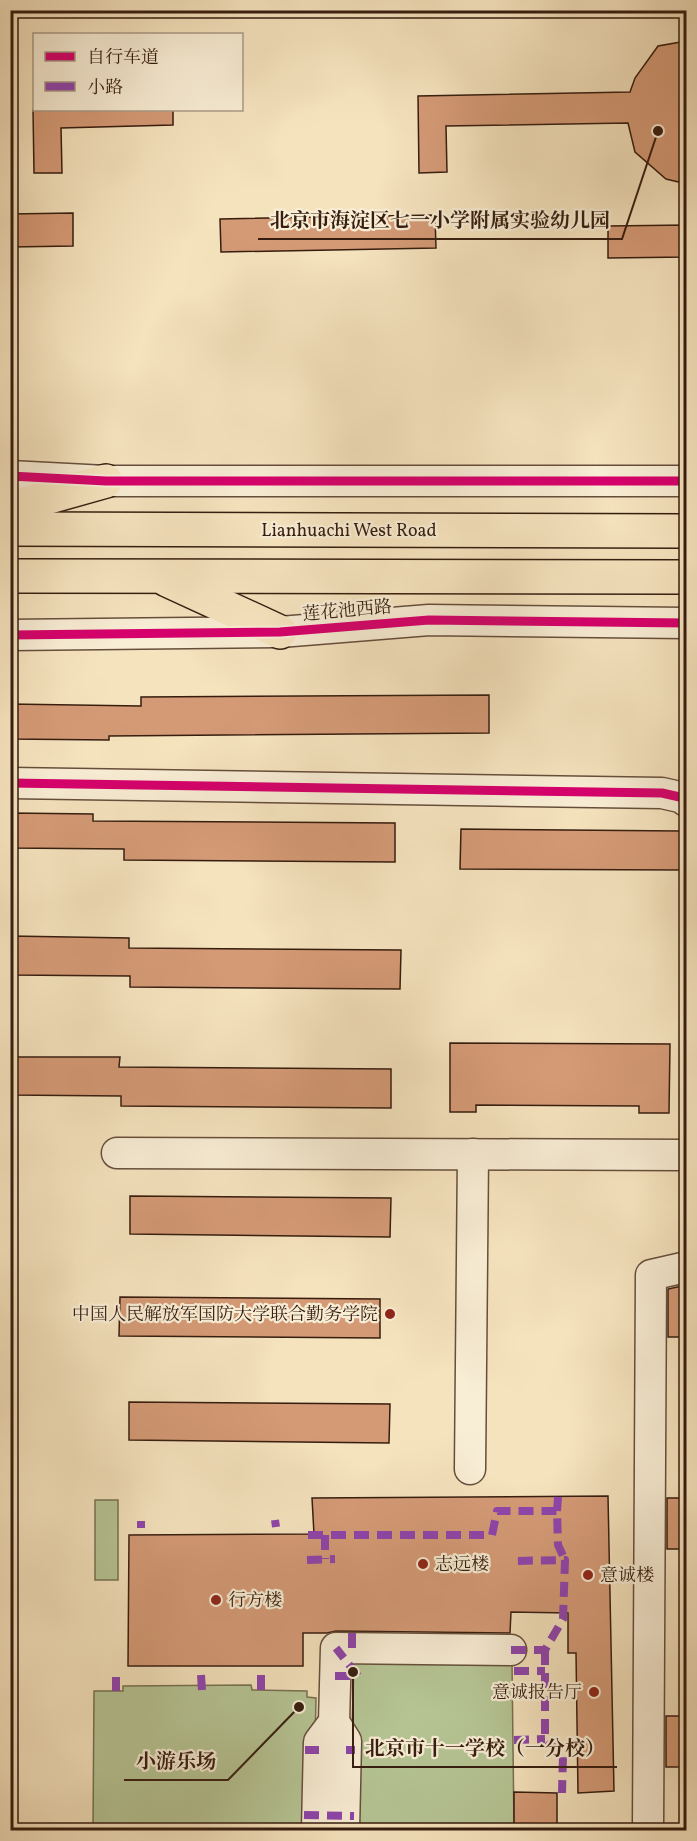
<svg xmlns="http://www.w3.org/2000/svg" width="697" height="1841" viewBox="0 0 697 1841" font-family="Vollkorn,'Noto Serif SC',serif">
<rect width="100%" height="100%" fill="#f5e3be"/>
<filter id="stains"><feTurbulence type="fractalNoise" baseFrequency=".00333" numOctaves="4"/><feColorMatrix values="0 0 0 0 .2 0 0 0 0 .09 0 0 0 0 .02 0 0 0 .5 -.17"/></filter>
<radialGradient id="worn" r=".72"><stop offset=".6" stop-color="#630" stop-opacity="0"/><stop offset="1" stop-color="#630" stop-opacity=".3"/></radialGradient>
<!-- green -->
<g fill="#b6c595" stroke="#767152" stroke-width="1.5">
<rect x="95" y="1500" width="23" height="80"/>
<path d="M354,1661L512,1662L514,1830H349Z"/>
<path d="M251,1685L252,1690L307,1691V1697L316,1698L313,1830H93L94,1691H123V1686Z"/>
</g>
<!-- building -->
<g fill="#d49a76" stroke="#361d0f" stroke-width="1.5">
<path d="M687,41V184L666,179L635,152L628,123L446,126L447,172L419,173L418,96L630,92L635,78L658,46Z"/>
<path d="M33,110H173V125L61,128L62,173H34Z"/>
<path d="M73,213V246L10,247V214Z"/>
<path d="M435,215L436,248L221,252L220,219Z"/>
<path d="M687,225V257L608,258V226Z"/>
<path d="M489,695V733L109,736V740L10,739V704L141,706V697Z"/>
<path d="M10,813L93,814V821L395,823V862L124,860V849L10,848Z"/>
<path d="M461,829L681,831V870L460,869Z"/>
<path d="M10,936L129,938V948L401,950L400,989L130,987V976L10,975Z"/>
<path d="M450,1043L670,1044L669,1113H639V1106L476,1105V1112H450Z"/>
<path d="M10,1057H120L119,1067L391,1069V1108L121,1106V1096L10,1095Z"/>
<path d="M130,1196L391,1198L390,1237L130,1234Z"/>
<path d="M682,1286H687V1337H668V1289Z"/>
<path d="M120,1297L380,1299V1338L119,1336Z"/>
<path d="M129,1402L390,1404L389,1443L129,1440Z"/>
<path d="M608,1496L614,1791L578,1793L576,1653H568V1613L511,1612L510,1633L336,1631L327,1633H303V1666H128L129,1535L314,1534L312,1498Z"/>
<rect x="667" y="1498" width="20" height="51"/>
<rect x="666" y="1716" width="21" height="51"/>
<path d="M514,1792L557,1793V1830H514Z"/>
</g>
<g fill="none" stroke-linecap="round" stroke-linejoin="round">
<!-- minor casing -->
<g stroke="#664e3b" stroke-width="33">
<g id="minor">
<path d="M10,476L106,481H686"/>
<path d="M10,635L280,632L429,620L686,623"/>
<path d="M10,783L662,793L684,798L686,801"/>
<path d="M117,1153L686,1155"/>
<path d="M470,1469L473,1154"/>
<path d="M334,1722L346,1741L344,1830"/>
<path d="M317,1830L319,1742L334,1722L336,1648L511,1650"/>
<path d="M648,1830L651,1275L686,1267"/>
</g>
</g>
<!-- highway casing -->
<g stroke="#361d0f" stroke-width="36">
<g id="highway">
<path d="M10,508L106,481"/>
<path d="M10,529L686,531"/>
<path d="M10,576L686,577"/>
<path d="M167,580L280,632"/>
</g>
</g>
<!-- minor -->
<use href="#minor" stroke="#f8edd5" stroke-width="30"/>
<!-- highway -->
<use href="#highway" stroke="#f5e3be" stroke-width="33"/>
<!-- quiet -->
<g stroke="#8e44ad" stroke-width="8" stroke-dasharray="15 8" stroke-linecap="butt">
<path d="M557,1511L558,1497"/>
<path d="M275,1520L276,1527"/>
<path d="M141,1521V1528"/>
<path d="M308,1535H492L497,1511H557L558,1545L565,1560"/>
<path d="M325,1535V1559"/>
<path d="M307,1560L335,1559"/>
<path d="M352,1633V1648"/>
<path d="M511,1650H545L563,1619L565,1560L512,1561"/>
<path d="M545,1650V1739L563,1756L562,1793"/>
<path d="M514,1671H545"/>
<path d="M201,1675L202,1690"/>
<path d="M335,1676H358L336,1648"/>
<path d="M116,1677V1691"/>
<path d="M261,1690V1675"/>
<path d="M514,1740L545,1739"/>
<path d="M305,1750H319"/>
<path d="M346,1750H355"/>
<path d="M304,1815L354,1816"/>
</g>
<!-- cycleway casing -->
<g stroke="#f8edd5" stroke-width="13">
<g id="cycleway">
<path d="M10,476L106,481H686"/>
<path d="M10,635L280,632L429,620L686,623"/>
<path d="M10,783L662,793L684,798L686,801"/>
</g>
</g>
<!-- cycleway -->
<use href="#cycleway" stroke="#d6006c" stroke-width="9"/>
</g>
<!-- markers -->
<g fill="#8f2418" stroke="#f8edd5" stroke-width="2">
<circle cx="390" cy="1314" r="6"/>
<circle cx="423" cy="1564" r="6"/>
<circle cx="588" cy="1575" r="6"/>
<circle cx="216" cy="1600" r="6"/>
<circle cx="594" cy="1692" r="6"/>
</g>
<g text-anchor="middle" stroke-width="4.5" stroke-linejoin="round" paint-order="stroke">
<!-- street labels -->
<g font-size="18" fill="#361d0f" stroke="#f8edd5">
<text x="349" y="536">Lianhuachi West Road</text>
<text transform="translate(347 610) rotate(-5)" y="6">莲花池西路</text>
</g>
<!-- poi labels -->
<g font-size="18" fill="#361d0f" stroke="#f8edd5" text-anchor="start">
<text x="378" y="1320" text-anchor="end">中国人民解放军国防大学联合勤务学院</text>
<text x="435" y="1570">志远楼</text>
<text x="600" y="1581">意诚楼</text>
<text x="228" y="1606">行方楼</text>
<text x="582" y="1698" text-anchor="end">意诚报告厅</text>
</g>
</g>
<!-- callouts -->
<path fill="none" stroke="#361d0f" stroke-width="2" d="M658 131L622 239H258M353 1672L353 1767H617M299 1707L228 1780H124"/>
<g fill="#361d0f" stroke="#f8edd5" stroke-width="2">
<circle cx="658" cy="131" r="6"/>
<circle cx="353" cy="1672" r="6"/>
<circle cx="299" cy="1707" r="6"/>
</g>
<g font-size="20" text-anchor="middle" font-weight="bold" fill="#361d0f" stroke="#f8edd5" stroke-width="4.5" stroke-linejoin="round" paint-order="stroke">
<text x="440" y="227">北京市海淀区七一小学附属实验幼儿园</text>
<text x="485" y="1755">北京市十一学校（一分校）</text>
<text x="176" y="1768">小游乐场</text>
</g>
<!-- margin -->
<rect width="697" height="1841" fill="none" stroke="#f5e3be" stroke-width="36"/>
<rect x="12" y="12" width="673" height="1817" fill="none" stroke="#361d0f" stroke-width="3"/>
<rect x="18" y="18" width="661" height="1805" fill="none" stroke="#361d0f" stroke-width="1.5"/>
<!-- legend -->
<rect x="33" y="33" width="210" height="78" fill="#f8edd5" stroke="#aa9a86" stroke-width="1.5"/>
<rect x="45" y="52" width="30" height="9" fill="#d6006c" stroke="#aa9a86" stroke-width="1.5"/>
<text x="87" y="63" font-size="18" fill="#361d0f">自行车道</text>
<rect x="45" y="82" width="30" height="9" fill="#8e44ad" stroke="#aa9a86" stroke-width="1.5"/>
<text x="87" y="93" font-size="18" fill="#361d0f">小路</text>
<rect width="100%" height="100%" filter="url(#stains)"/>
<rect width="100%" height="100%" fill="url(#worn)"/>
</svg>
